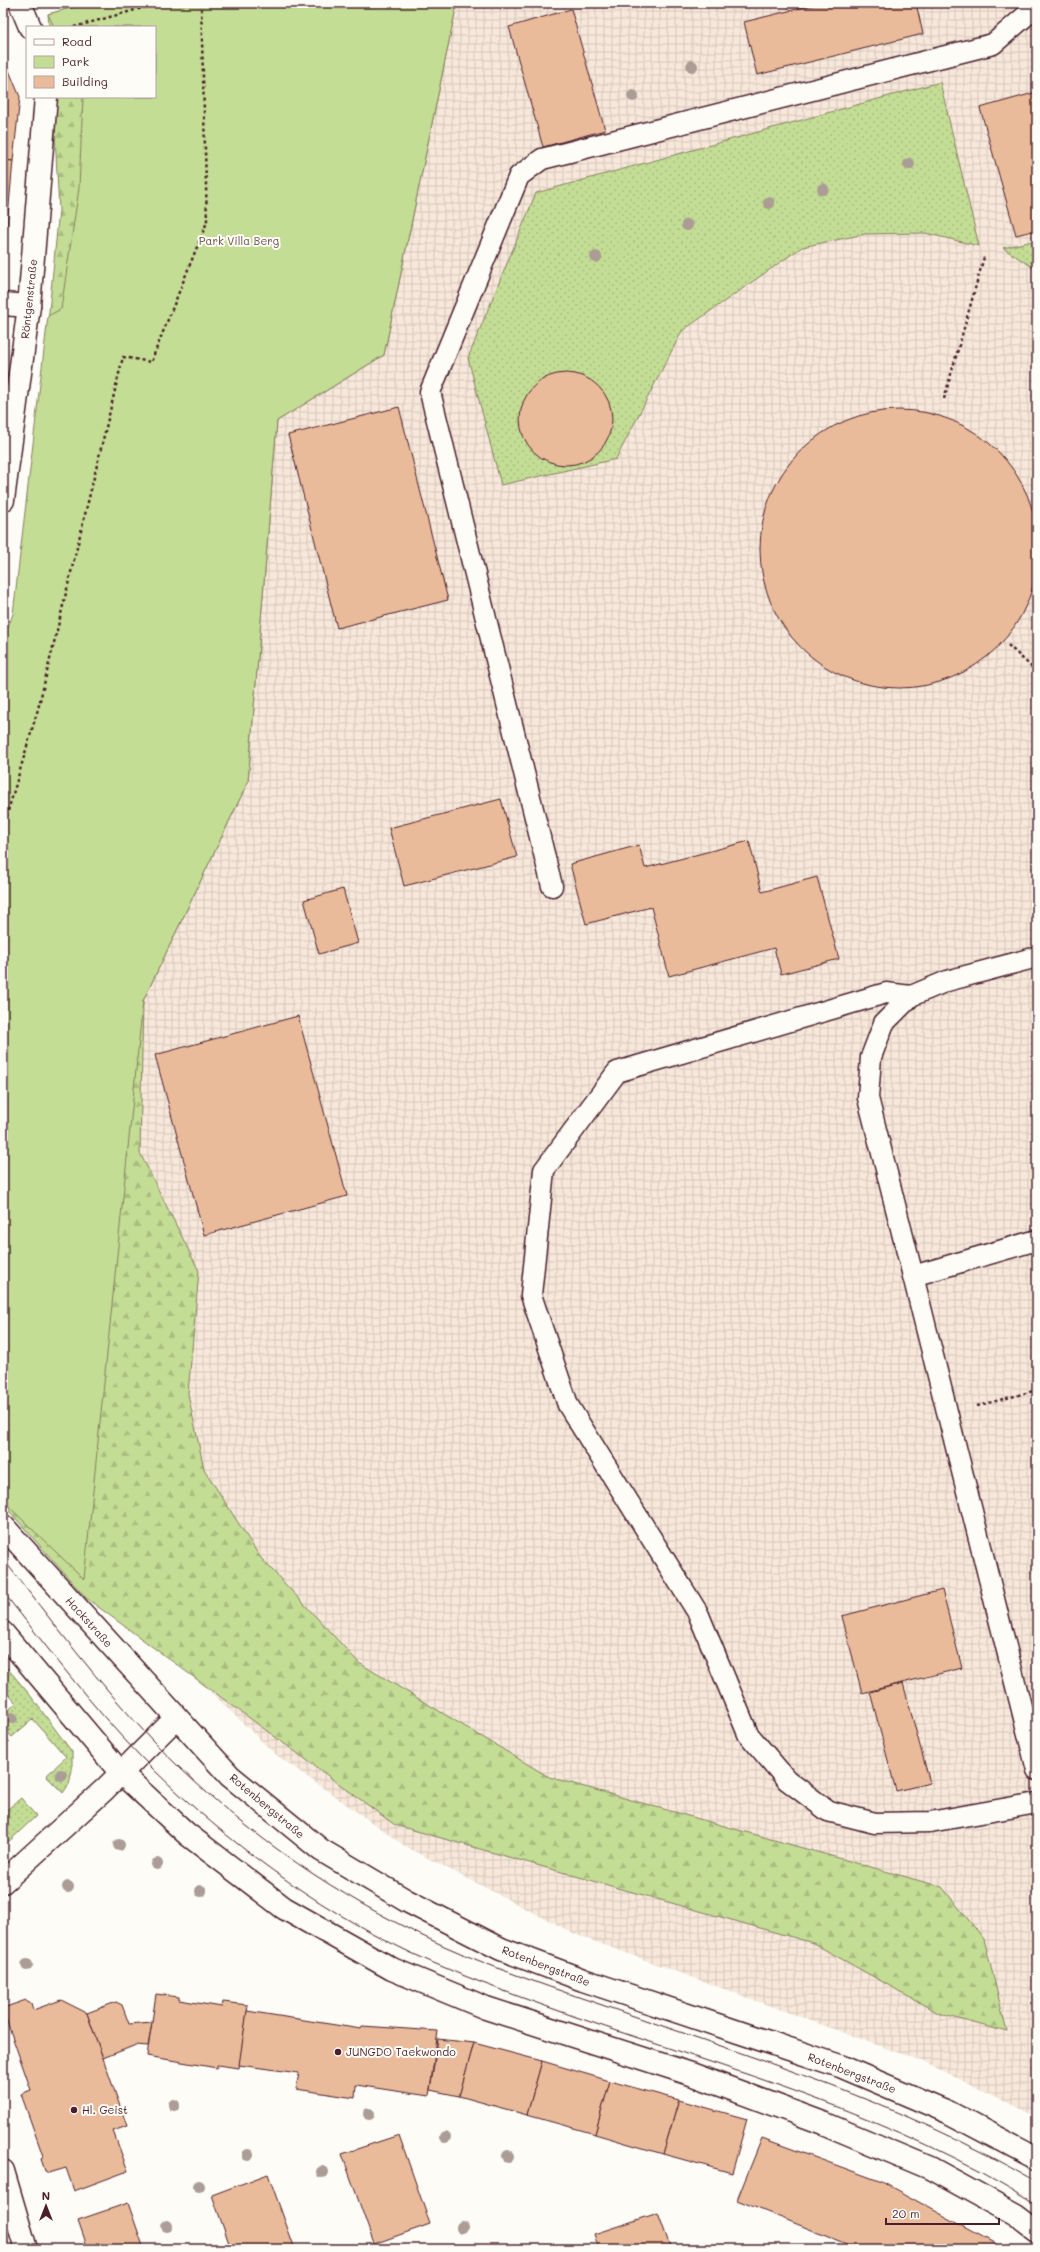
<svg xmlns="http://www.w3.org/2000/svg" width="1040" height="2252" viewBox="0 0 1040 2252" font-family="Mali,sans-serif">
<defs>
<pattern id="industrial-grid" width="8" height="8" patternUnits="userSpaceOnUse"><rect width="8" height="8" fill="#f7e8db"/><path d="M0 4h8M4 0v8" fill="none" stroke="#d5c7bc"/></pattern>
<pattern id="grass-dots" width="8" height="8" patternUnits="userSpaceOnUse"><rect width="8" height="8" fill="#c3dd94"/><path d="M2 2h.1M6 6h.1" fill="none" stroke="#a9bd80" stroke-width="1.8" stroke-linecap="round"/></pattern>
<pattern id="forest-firs" width="22" height="20" patternUnits="userSpaceOnUse"><rect width="22" height="20" fill="#c3dd94"/><path d="M5 1l3.5 6h-7zM16 11l3.5 6h-7z" fill="#a9bd80"/></pattern>
</defs>
<rect width="100%" height="100%" fill="#fdfcf7"/>
<filter id="ink" filterUnits="userSpaceOnUse"><feTurbulence type="fractalNoise" baseFrequency=".025" numOctaves="2"/><feDisplacementMap in="SourceGraphic" scale="8" xChannelSelector="R" yChannelSelector="G"/><feConvolveMatrix kernelMatrix="1 2 1 2 8 2 1 2 1" color-interpolation-filters="sRGB"/></filter>
<g filter="url(#ink)">
<!-- industrial -->
<path fill="url(#industrial-grid)" d="M457,3H1037V2117L926,2063L577,1935L408,1848L275,1754L93,1579L143,1001L248,782L277,421L384,355Z"/>
<!-- grass -->
<g fill="url(#grass-dots)" stroke="#867e60">
<path d="M940,82L979,246L925,233L865,234L802,247L682,331L616,459L501,485L468,358L536,193Z"/>
<path d="M1037,240V270L1003,248Z"/>
<path d="M3,1663L30,1695L72,1752V1770L69,1784L63,1793L46,1776L66,1757L33,1719L12,1737L3,1728V1715L16,1703L3,1688Z"/>
<path d="M21,1798L36,1816L3,1847V1813Z"/>
</g>
<!-- forest -->
<path fill="url(#forest-firs)" stroke="#867e60" d="M89,3H457L384,355L277,421L248,782L143,1001L140,1153L199,1271L188,1394L204,1469L260,1557L359,1663L549,1777L942,1887L984,1939L1007,2032L940,2014L813,1943L395,1825L86,1598L3,1504V662L19,616L59,210L53,97H155V27H49L48,14Z"/>
<!-- park -->
<path fill="#c3dd94" stroke="#867e60" d="M89,3H457L384,355L277,421L248,782L143,1001L84,1579L3,1501V640L13,614L48,316L61,309L79,188L83,97H155V27H54L48,14Z"/>
<!-- building -->
<g fill="#eabb9a" stroke="#4a1f2b">
<path d="M821,3H916L923,34L757,75L744,22Z"/>
<path d="M571,9L605,130L543,147L509,27Z"/>
<path d="M3,56L20,97L13,161L3,160Z"/>
<path d="M1037,92V230L1016,235L980,108Z"/>
<path d="M3,160L13,161L4,261H3Z"/>
<circle cx="566" cy="419" r="46"/>
<path d="M399,407L448,600L337,628L288,435Z"/>
<circle cx="899" cy="549" r="139"/>
<path d="M501,799L517,857L404,886L389,828Z"/>
<path d="M749,841L762,892L817,877L839,959L781,974L774,948L669,976L651,907L586,924L570,864L639,845L645,868Z"/>
<path d="M343,889L358,943L319,954L304,900Z"/>
<path d="M298,1016L347,1196L204,1235L155,1055Z"/>
<path d="M942,1590L962,1668L862,1693L842,1616Z"/>
<path d="M903,1683L930,1783L896,1791L870,1692Z"/>
<path d="M156,1994L179,1997V2000L222,2007L223,2002L248,2005L239,2068L217,2065V2068L147,2056Z"/>
<path d="M26,2000L31,2003L33,2010L61,2000L87,2013L127,2126L113,2131L128,2171L74,2191L66,2168L49,2173L45,2171L41,2159L43,2156L21,2094L31,2090L4,2013L6,2007Z"/>
<path d="M116,2002L122,2005L129,2024L152,2022L148,2046L136,2045L103,2058L87,2013Z"/>
<path d="M247,2011L361,2029L362,2026L438,2031L429,2096L356,2085L355,2098L296,2089L299,2073L239,2065Z"/>
<path d="M438,2039L474,2043L459,2096L430,2090Z"/>
<path d="M474,2043L542,2061L527,2115L459,2096Z"/>
<path d="M542,2061L610,2081L595,2134L527,2115Z"/>
<path d="M610,2081L679,2100L663,2154L595,2134Z"/>
<path d="M679,2100L747,2119L732,2173L663,2154Z"/>
<path d="M399,2135L430,2224L374,2244L342,2154Z"/>
<path d="M762,2138L882,2182L1005,2249H859L737,2200Z"/>
<path d="M268,2174L295,2249H231L212,2195Z"/>
<path d="M128,2203L144,2249H88L78,2220Z"/>
<path d="M658,2213L671,2249H599L594,2234Z"/>
</g>
<g fill="none" stroke-linecap="round" stroke-linejoin="round">
<!-- lane casing -->
<g stroke="#4a1f2b" stroke-width="23">
<g id="lane">
<path d="M552,886L430,392L519,176L542,159L993,44L1037,6"/>
<path d="M911,996L886,993L617,1072L544,1170L531,1295L568,1405L698,1613L748,1734L787,1780L828,1811L875,1823L930,1822L1037,1803"/>
<path d="M1037,1240L913,1276L1037,1770"/>
<path d="M913,1276L868,1098L871,1057L884,1023L911,996L947,981L1037,957"/>
</g>
</g>
<!-- street casing -->
<g stroke="#4a1f2b" stroke-width="25">
<g id="street">
<path d="M20,3L30,27"/>
<path d="M3,304L29,306"/>
<path d="M3,500L29,306L46,97"/>
<path d="M3,1882L105,1789L176,1718"/>
<path d="M3,2171L26,2249"/>
</g>
</g>
<!-- secondary casing -->
<g stroke="#4a1f2b" stroke-width="25">
<g id="secondary">
<path d="M3,1526L230,1776L321,1850L407,1901L501,1949L583,1980L840,2066L948,2112L1037,2159"/>
<path d="M3,1633L121,1773L187,1834L284,1908L392,1969L486,2008L694,2075L823,2123L930,2168L1016,2215L1037,2231"/>
</g>
</g>
<!-- path -->
<g stroke="#4a1f2b" stroke-width="2.5" stroke-dasharray="3 3" stroke-linecap="butt">
<path d="M74,27L160,3"/>
<path d="M944,399L984,257"/>
<path d="M1008,645L1037,672"/>
<path d="M3,828L38,709L123,357L151,362L207,222L201,3"/>
<path d="M977,1406L1037,1390"/>
</g>
<!-- lane -->
<use href="#lane" stroke="#fdfcf7" stroke-width="20"/>
<!-- street -->
<use href="#street" stroke="#fdfcf7" stroke-width="22"/>
<!-- secondary -->
<use href="#secondary" stroke="#fdfcf7" stroke-width="22"/>
<!-- tram -->
<g stroke="#4a1f2b" stroke-width="1">
<path d="M3,1559C52,1621 99,1684 153,1741C223,1814 305,1875 395,1922C460,1957 532,1981 602,2005C750,2057 901,2102 1037,2182"/>
<path d="M3,1592C48,1648 91,1706 141,1757C213,1830 296,1894 387,1941C447,1972 512,1994 576,2017C732,2071 897,2115 1037,2205"/>
</g>
</g>
<!-- trees -->
<g fill="#ab9c95">
<circle cx="692" cy="66" r="6"/>
<circle cx="633" cy="96" r="6"/>
<circle cx="909" cy="164" r="6"/>
<circle cx="823" cy="189" r="6"/>
<circle cx="769" cy="203" r="6"/>
<circle cx="687" cy="225" r="6"/>
<circle cx="596" cy="257" r="6"/>
<circle cx="12" cy="1718" r="6"/>
<circle cx="61" cy="1775" r="6"/>
<circle cx="119" cy="1845" r="6"/>
<circle cx="157" cy="1864" r="6"/>
<circle cx="68" cy="1887" r="6"/>
<circle cx="201" cy="1891" r="6"/>
<circle cx="27" cy="1965" r="6"/>
<circle cx="174" cy="2105" r="6"/>
<circle cx="369" cy="2114" r="6"/>
<circle cx="445" cy="2137" r="6"/>
<circle cx="248" cy="2155" r="6"/>
<circle cx="508" cy="2156" r="6"/>
<circle cx="322" cy="2172" r="6"/>
<circle cx="199" cy="2186" r="6"/>
<circle cx="167" cy="2226" r="6"/>
<circle cx="462" cy="2227" r="6"/>
</g>
</g>
<!-- markers -->
<g fill="#4a1f2b" stroke="#fdfcf7" stroke-width="1.5">
<circle cx="338" cy="2052" r="4"/>
<circle cx="74" cy="2110" r="4"/>
</g>
<g text-anchor="middle" stroke-width="4" stroke-linejoin="round" paint-order="stroke">
<!-- park labels -->
<g font-size="11" fill="#684e45" stroke="#fdfcf7">
<text x="239" y="245">Park Villa Berg</text>
</g>
<!-- street labels -->
<g font-size="11" fill="#4a1f2b" stroke="#fdfcf7">
<text transform="translate(29 299) rotate(-84)" y="4">Röntgenstraße</text>
<text transform="translate(89 1622) rotate(48)" y="4">Hackstraße</text>
<text transform="translate(267 1806) rotate(40)" y="4">Rotenbergstraße</text>
<text transform="translate(546 1966) rotate(21)" y="4">Rotenbergstraße</text>
<text transform="translate(852 2073) rotate(21)" y="4">Rotenbergstraße</text>
</g>
<!-- poi labels -->
<g font-size="11" fill="#4a1f2b" stroke="#fdfcf7" text-anchor="start">
<text x="346" y="2056">JUNGDO Taekwondo</text>
<text x="82" y="2114">Hl. Geist</text>
</g>
</g>
<!-- margin -->
<rect width="1040" height="2252" fill="none" stroke="#fdfcf7" stroke-width="16"/>
<rect x="8" y="8" width="1024" height="2236" fill="none" stroke="#4a1f2b" stroke-width="1.5" filter="url(#ink)"/>
<!-- legend -->
<rect x="26" y="26" width="130" height="72" fill="#fdfcf7" stroke="#b5a4a5"/>
<rect x="34" y="39" width="20" height="6" fill="#fdfcf7" stroke="#b5a4a5"/>
<text x="62" y="46" font-size="12" fill="#4a1f2b">Road</text>
<rect x="34" y="56" width="20" height="12" fill="#c3dd94" stroke="#b5a4a5"/>
<text x="62" y="66" font-size="12" fill="#4a1f2b">Park</text>
<rect x="34" y="76" width="20" height="12" fill="#eabb9a" stroke="#b5a4a5"/>
<text x="62" y="86" font-size="12" fill="#4a1f2b">Building</text>
<!-- north arrow -->
<g transform="translate(46 2206)" stroke="#fdfcf7" stroke-width="3" paint-order="stroke">
<path d="M0-3L7 15L0 10L-7 15Z" fill="#4a1f2b"/>
<text y="-6" font-size="11" font-weight="bold" text-anchor="middle" fill="#4a1f2b">N</text>
</g>
<!-- scale -->
<path d="M886 2218v6h113v-6" fill="none" stroke="#4a1f2b" stroke-width="2"/>
<text x="892" y="2218" font-size="12" fill="#4a1f2b" stroke="#fdfcf7" stroke-width="3" paint-order="stroke">20 m</text>
</svg>
